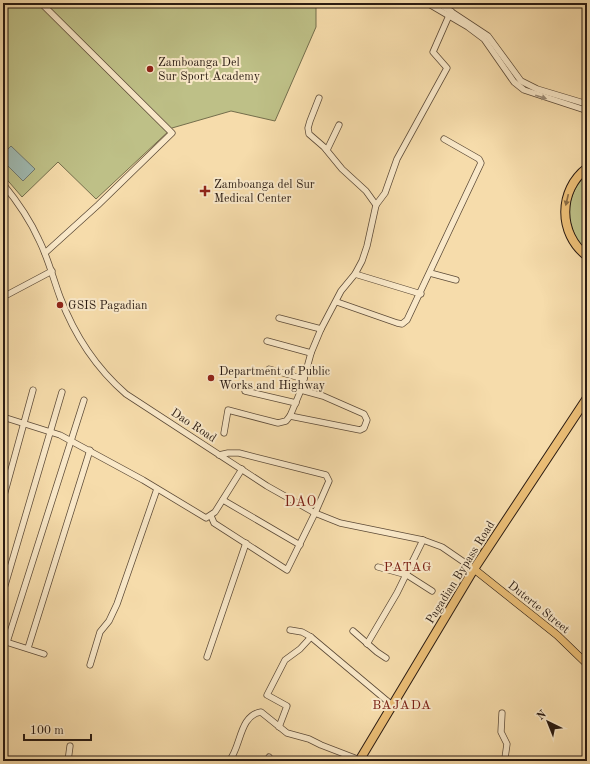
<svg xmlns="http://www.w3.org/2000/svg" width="590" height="764" viewBox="0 0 590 764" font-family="'Old Standard TT',serif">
<rect width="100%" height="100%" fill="#f6dcab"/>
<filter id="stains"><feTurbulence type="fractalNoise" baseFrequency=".005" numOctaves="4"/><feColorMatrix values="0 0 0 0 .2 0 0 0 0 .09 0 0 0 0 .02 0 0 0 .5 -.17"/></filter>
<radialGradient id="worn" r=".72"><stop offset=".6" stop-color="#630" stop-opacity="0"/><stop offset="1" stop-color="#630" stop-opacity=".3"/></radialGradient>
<!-- green -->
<g fill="#bec087" stroke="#746e4c">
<path d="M3,3H316V27L275,121L231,111L172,128L96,199L58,162L22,197L3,175Z"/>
<path d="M587,174V253C565,229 562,197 587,174Z"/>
</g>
<!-- water -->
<path fill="#9fbab2" stroke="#707a72" d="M11,146L35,169L23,181L3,161V154Z"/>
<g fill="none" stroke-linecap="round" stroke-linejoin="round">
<!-- minor casing -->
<g stroke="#5d4b38" stroke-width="7">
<g id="minor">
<path d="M41,3L172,133L98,205L45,253"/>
<path d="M427,3L468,27L484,39L514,82L524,90L582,109L587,108"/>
<path d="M438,3L488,36L521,81L537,89L587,104"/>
<path d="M319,98L310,121L308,128L309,134L324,147L342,169L366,191L376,205"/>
<path d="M327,150L339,125"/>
<path d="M3,184C17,201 30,220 39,240C48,258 53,278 60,297C74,334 96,368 126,394L267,486L315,513L340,523L423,540L442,547L474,569"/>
<path d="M430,273L456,280"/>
<path d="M355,274L421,294"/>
<path d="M3,297L52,271"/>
<path d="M337,302L397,323L402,324L407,320L481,163L479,159L444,139"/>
<path d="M279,318L321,329"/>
<path d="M267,341L311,353"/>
<path d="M269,369L304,379"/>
<path d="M245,391L296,403"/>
<path d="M290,416L360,430L364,428L367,420L364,414L323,396L301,390"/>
<path d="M3,417L60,435L143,480L206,518L215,512L242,469"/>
<path d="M224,433L228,410L278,423L286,421L290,416L301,390L311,353L321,329L341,291L355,274L362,261L367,246L376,205L385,193L397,159L447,68L433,52L451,11"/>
<path d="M3,499L33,390"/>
<path d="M223,500L300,545"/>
<path d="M211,516L214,523L287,570L315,513L329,481L326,475L239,453H228L219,455"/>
<path d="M378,567L407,575L432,591"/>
<path d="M3,592L62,392"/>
<path d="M290,630L302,632L311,637L392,705"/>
<path d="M353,631L377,652L386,658"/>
<path d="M3,641L44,654"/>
<path d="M7,642L84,400"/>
<path d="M367,644L397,593L423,540"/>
<path d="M28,648L90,450"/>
<path d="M207,657L246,543"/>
<path d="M90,665L100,632L109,621L117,604L157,489"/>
<path d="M502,713L501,732L507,744L505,758L507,761"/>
<path d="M279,727L287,706L267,695L285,660L300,649L311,637"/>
<path d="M68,761L70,746"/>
<path d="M229,761C241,748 239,715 261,712L287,733L309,739L321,745L360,760"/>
<path d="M267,761L269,757"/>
</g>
</g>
<!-- major casing -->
<g stroke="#2a1b12" stroke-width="8">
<path id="major" d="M474,569L557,635L587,664"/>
</g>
<!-- highway casing -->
<g stroke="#2a1b12" stroke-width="10">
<g id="highway">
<path d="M587,168C558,190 558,234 587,256"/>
<path d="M359,761L474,569L587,398"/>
</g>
</g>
<!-- minor -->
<use href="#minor" stroke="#f9e8c8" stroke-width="5.5"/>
<!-- major -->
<use href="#major" stroke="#ebbe76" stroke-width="7"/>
<!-- highway -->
<use href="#highway" stroke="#ebbe76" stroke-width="8"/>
</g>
<!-- one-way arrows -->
<defs><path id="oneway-solid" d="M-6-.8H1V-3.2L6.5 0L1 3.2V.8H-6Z"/></defs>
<use fill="#9c8c76" href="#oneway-solid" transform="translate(541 97) rotate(17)"/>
<use fill="#8a6c44" href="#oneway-solid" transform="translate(567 200) rotate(103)"/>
<!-- markers -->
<g fill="#8f2418" stroke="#f9e8c8" stroke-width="1.5">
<circle cx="150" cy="69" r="4"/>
<path d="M203 185h4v4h4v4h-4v4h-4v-4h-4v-4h4z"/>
<circle cx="60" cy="305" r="4"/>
<circle cx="211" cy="378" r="4"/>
</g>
<g text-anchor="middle" stroke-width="4" stroke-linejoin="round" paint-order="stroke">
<!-- poi labels -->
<g font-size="12" fill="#2a1b12" stroke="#f9e8c8" text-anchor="start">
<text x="158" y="66">Zamboanga Del<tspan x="158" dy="14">Sur Sport Academy</tspan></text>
<text x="214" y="188">Zamboanga del Sur<tspan x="214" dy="14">Medical Center</tspan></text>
<text x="68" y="309">GSIS Pagadian</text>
<text x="219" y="375">Department of Public<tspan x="219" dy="14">Works and Highway</tspan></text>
</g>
<!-- street labels -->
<g font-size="12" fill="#2a1b12" stroke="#f9e8c8">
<text transform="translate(194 425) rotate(33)" y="4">Dao Road</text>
<text transform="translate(460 572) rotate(-58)" y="4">Pagadian Bypass Road</text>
<text transform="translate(539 607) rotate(39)" y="4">Duterte Street</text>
</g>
<!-- neighbourhood labels -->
<g font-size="13" letter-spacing="1" fill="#7a1f14" stroke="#f9e8c8">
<text x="408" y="571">PATAG</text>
<text x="402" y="709">BAJADA</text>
</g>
<!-- quarter labels -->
<g font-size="14" letter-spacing="1" fill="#7a1f14" stroke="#f9e8c8">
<text x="301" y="506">DAO</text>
</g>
</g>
<!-- margin -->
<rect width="590" height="764" fill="none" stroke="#f6dcab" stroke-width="16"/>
<rect x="4" y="4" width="582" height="756" fill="none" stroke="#2a1b12" stroke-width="2"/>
<rect x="8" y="8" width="574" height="748" fill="none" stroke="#2a1b12"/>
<!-- north arrow -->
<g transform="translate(548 722) rotate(317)" stroke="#f9e8c8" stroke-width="3" paint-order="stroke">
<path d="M0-3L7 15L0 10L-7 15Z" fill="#2a1b12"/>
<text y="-6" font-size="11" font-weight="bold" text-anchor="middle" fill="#2a1b12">N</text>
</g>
<!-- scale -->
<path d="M24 734v6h67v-6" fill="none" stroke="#2a1b12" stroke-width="2"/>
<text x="30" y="734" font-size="12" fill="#2a1b12" stroke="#f9e8c8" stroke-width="3" paint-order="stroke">100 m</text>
<rect width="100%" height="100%" filter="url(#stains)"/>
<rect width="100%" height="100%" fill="url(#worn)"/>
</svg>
